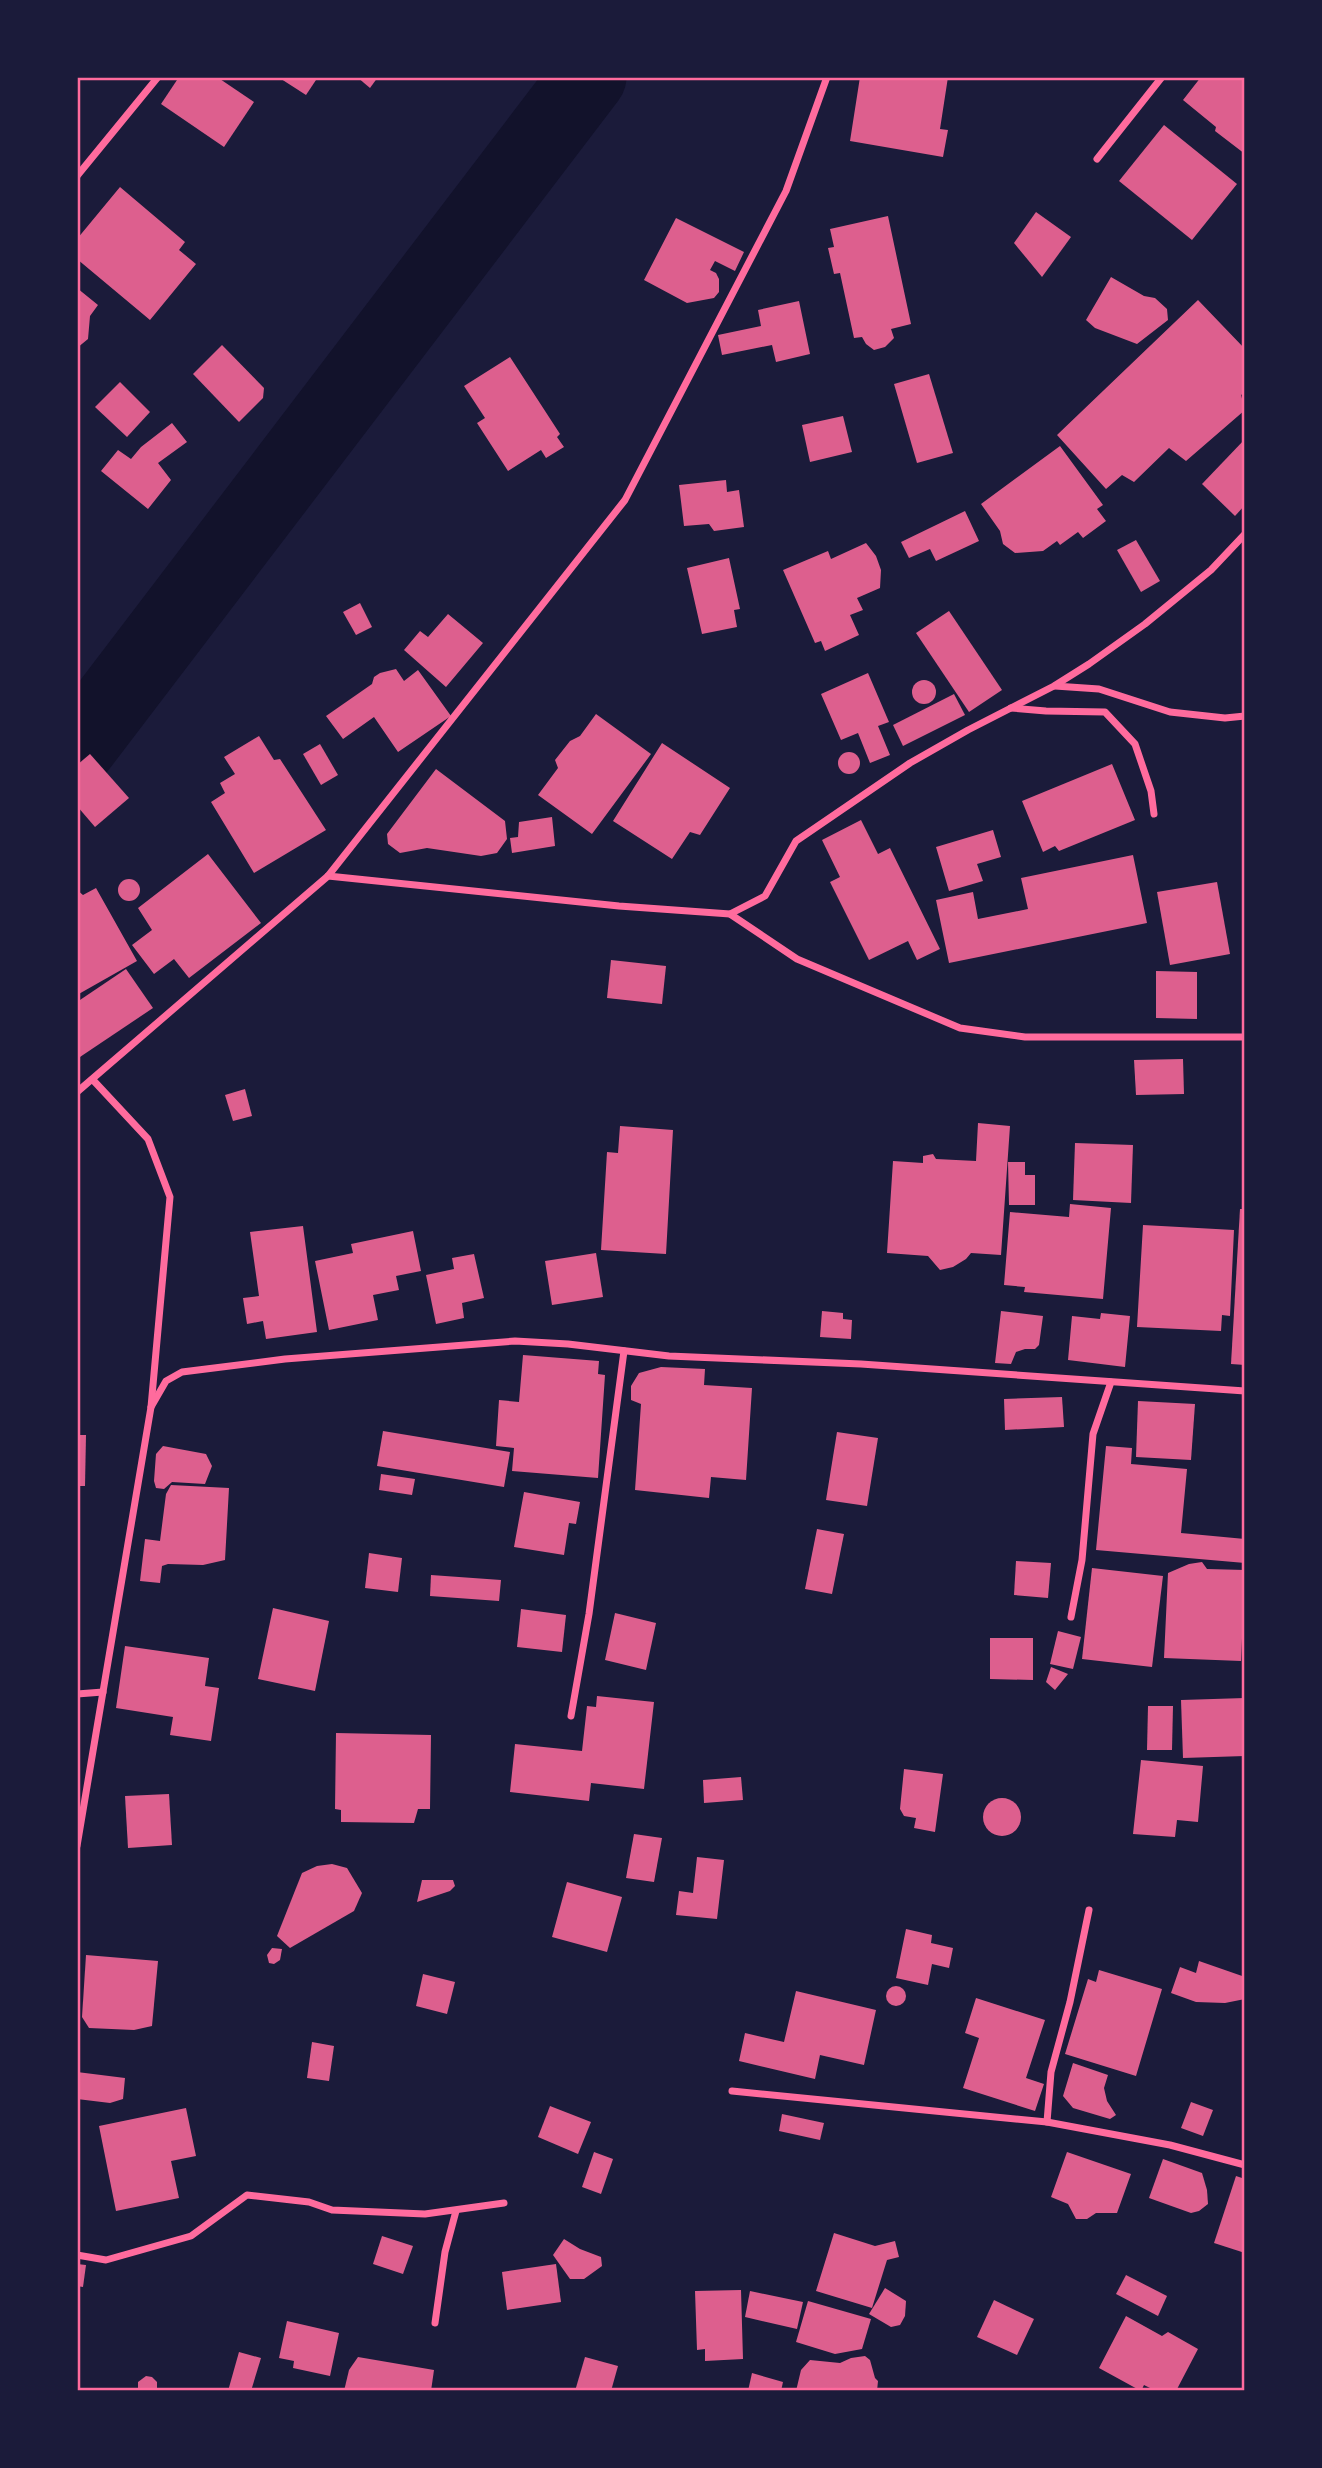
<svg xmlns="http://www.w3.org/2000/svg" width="1322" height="2468" viewBox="0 0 1322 2468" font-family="'PT Sans Narrow',sans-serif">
<rect width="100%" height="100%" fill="#1b1b3a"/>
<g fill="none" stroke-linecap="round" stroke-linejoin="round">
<!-- river -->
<path stroke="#12122b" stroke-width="77" d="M77,748L588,77"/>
</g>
<!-- building -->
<g fill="#dd5f8e">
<path d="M179,77H217L254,102L224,147L161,104Z"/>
<path d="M278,77H318L306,95Z"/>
<path d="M357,77H378L370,88Z"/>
<path d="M860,77H948L940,129L948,130L943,157L850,141Z"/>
<path d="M1201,77H1245V154L1215,131L1216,127L1183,100Z"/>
<path d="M1164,125L1237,184L1192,240L1119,181Z"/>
<path d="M120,187L185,242L179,250L196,264L150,320L77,259V239Z"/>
<path d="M1036,212L1071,237L1042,277L1014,243Z"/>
<path d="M888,216L911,324L891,329L894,338L885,347L874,350L866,344L862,337L854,338L840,273L834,274L828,248L834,247L830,229Z"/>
<path d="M676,218L744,252L735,271L715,261L710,270L716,273L719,279V292L714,298L687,303L644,280Z"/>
<path d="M1111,277L1144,296L1155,298L1167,309L1168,320L1137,344L1095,328L1086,320Z"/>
<path d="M77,288L98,305L90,316L88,339L77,348Z"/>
<path d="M1198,300L1245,349V392L1241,395L1245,410L1186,461L1169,448L1134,482L1122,475L1106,489L1057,435Z"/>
<path d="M799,301L810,354L776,362L772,345L722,355L718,335L761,326L758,310Z"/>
<path d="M222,345L264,388L263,398L239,422L193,374Z"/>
<path d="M510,357L560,434L557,437L564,447L546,458L541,450L508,471L477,423L485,418L464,386Z"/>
<path d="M929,374L953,453L917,463L894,384Z"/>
<path d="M120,382L150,412L127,437L95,407Z"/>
<path d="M843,416L852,452L810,462L802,425Z"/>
<path d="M172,423L187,442L158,463L171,480L148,509L101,471L118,450L131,459L141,447Z"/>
<path d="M1245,439V505L1235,516L1202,484Z"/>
<path d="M1060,446L1103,505L1097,509L1106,521L1083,538L1078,532L1060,545L1057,541L1043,551L1015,553L1003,544L1000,531L981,504Z"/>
<path d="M726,480L727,492L739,490L744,527L714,531L709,524L684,526L679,485Z"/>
<path d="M965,511L979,541L936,561L930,549L909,558L901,542Z"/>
<path d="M1136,540L1160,581L1141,592L1117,550Z"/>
<path d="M866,543L876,556L881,570L880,588L857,598L863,610L850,615L859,635L825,651L821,641L815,643L783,570L828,551L831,559Z"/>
<path d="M729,558L740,609L734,610L737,627L702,634L687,568Z"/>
<path d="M360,603L372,627L356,635L343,612Z"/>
<path d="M949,611L1002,690L969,712L916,633Z"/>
<path d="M448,614L483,643L446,687L404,650L420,631L428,637Z"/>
<path d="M396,669L404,681L418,670L451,716L398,752L374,717L343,739L326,716L372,684L374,677L380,673Z"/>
<path d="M868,673L889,722L878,726L890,755L870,763L858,733L841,740L821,694Z"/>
<circle cx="924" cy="692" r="12"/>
<path d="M954,694L965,715L903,746L893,725Z"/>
<path d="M596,714L651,754L592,834L538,795L558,768L555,760L570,741L580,736Z"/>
<path d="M259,736L274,760L280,759L326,830L254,873L211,802L225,793L220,783L235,774L224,757Z"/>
<path d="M662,743L730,788L700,835L690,832L672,859L613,821Z"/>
<path d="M320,744L338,775L321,785L303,754Z"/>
<circle cx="849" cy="763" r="11"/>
<path d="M90,754L129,798L95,827L77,806V765Z"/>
<path d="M1112,764L1135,820L1059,851L1055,846L1043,852L1022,801Z"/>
<path d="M436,769L505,821L507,839L497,853L481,856L427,848L400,853L388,844L387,834Z"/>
<path d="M552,817L555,846L512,853L510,838L518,837L519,822Z"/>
<path d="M861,820L878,854L890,848L940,949L917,960L908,941L869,960L830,882L840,877L822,840Z"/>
<path d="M993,830L1001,857L977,864L983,881L949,891L936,847Z"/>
<path d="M208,854L261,923L189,978L174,959L154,974L132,945L152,930L138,908Z"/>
<path d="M1133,855L1147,923L949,963L936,900L973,892L978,919L1028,909L1021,878Z"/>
<circle cx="129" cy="890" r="11"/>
<path d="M1217,882L1230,954L1170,965L1157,892Z"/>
<path d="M96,888L137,961L77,995V890L83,895Z"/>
<path d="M611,960L666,966L662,1004L607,998Z"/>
<path d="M126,969L153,1008L77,1059V1002Z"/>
<path d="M1156,971L1197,972V1019L1156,1018Z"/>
<path d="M1183,1059L1184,1094L1136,1095L1134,1060Z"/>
<path d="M245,1089L252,1116L233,1121L225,1095Z"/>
<path d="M978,1123L1010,1126L1001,1255L971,1253L966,1259L953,1267L940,1270L928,1256L887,1253L893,1161L923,1163V1156L933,1154L936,1159L976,1161Z"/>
<path d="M620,1126L673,1130L666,1254L601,1250L607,1152L618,1153Z"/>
<path d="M1075,1143L1133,1145L1131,1203L1073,1200Z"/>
<path d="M1008,1162H1025V1175H1035V1205H1009Z"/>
<path d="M1070,1204L1111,1208L1103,1299L1024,1292L1025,1287L1004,1285L1010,1212L1069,1217Z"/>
<path d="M1240,1209H1245V1365L1231,1364Z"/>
<path d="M1143,1225L1234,1230L1230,1316L1222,1315L1221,1331L1137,1327Z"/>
<path d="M303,1226L317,1332L266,1339L263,1321L247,1324L243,1298L259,1296L250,1232Z"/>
<path d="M413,1231L421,1271L396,1276L399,1290L373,1295L378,1320L329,1330L315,1261L353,1253L351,1244Z"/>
<path d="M596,1253L603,1297L552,1305L545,1261Z"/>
<path d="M474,1254L484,1298L462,1303L464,1318L436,1324L426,1275L454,1269L452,1258Z"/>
<path d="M822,1311L843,1313V1319L852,1320L851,1339L820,1337Z"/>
<path d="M1001,1311L1043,1316L1039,1345L1035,1349H1025L1016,1352L1011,1364L995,1363Z"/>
<path d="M1101,1313L1130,1316L1125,1367L1068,1360L1072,1316L1100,1319Z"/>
<path d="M523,1355L599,1361L598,1374L605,1375L598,1478L512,1471L514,1448L496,1446L499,1400L519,1402Z"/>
<path d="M661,1367L705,1369L704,1385L752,1388L746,1480L711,1477L709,1498L635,1490L641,1404L631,1400V1386L639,1373Z"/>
<path d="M1062,1397L1064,1427L1005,1430L1004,1399Z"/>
<path d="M1138,1401L1195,1404L1191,1460L1136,1457Z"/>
<path d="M383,1431L510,1452L504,1487L377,1466Z"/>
<path d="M837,1432L878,1438L867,1506L826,1500Z"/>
<path d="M77,1435H86L85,1486H77Z"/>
<path d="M163,1446L206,1454L212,1466L205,1484L172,1482L164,1489L156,1488L154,1481L156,1454Z"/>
<path d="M1106,1446L1132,1448L1131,1464L1187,1469L1181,1533L1245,1539V1563L1096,1550Z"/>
<path d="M381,1474L415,1479L412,1495L379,1490Z"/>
<path d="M171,1485L229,1488L225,1560L203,1565L168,1564L162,1566L160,1583L140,1581L145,1539L160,1541L166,1494Z"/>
<path d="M524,1492L580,1502L576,1524L569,1523L564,1555L514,1547Z"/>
<path d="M817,1529L844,1534L832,1594L805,1589Z"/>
<path d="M369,1553L402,1558L398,1592L365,1588Z"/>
<path d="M1016,1561L1051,1563L1048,1598L1014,1595Z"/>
<path d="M1202,1562L1207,1569L1245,1570L1241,1661L1164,1658L1168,1573L1189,1564Z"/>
<path d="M1092,1568L1163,1576L1152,1667L1082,1659Z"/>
<path d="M431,1575L501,1580L499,1601L430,1596Z"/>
<path d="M273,1608L329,1621L315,1691L258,1679Z"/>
<path d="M521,1609L566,1615L562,1652L517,1647Z"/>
<path d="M615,1613L656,1623L646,1670L605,1660Z"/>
<path d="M1058,1631L1081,1637L1073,1669L1050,1664Z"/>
<path d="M990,1638H1033V1680L990,1679Z"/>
<path d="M125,1646L209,1658L205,1686L219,1688L211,1741L170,1735L173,1717L116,1708Z"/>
<path d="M1051,1667L1068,1674L1055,1690L1046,1682Z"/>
<path d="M597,1696L654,1702L644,1789L591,1783L589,1801L510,1792L515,1744L582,1751L587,1706L596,1707Z"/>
<path d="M1245,1698V1756L1183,1758L1181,1700Z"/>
<path d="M1148,1706H1173L1172,1750H1147Z"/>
<path d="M336,1733L431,1735L430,1809H418L414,1823L341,1822V1810L335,1809Z"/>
<path d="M1141,1760L1203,1766L1198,1822L1177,1820L1175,1837L1133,1834Z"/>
<path d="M904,1769L943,1774L935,1832L914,1828L916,1818L904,1816L900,1809Z"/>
<path d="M741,1777L743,1800L704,1803L703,1780Z"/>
<path d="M169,1794L172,1845L128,1848L125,1796Z"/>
<circle cx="1002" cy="1817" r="19"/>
<path d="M634,1834L662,1838L654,1882L626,1878Z"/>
<path d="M697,1857L724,1860L717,1919L676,1915L679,1891L693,1893Z"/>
<path d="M332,1864L347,1868L362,1893L354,1911L290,1948L277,1936L302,1873L317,1866Z"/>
<path d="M422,1880H453L455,1886L450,1891L417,1902Z"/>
<path d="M567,1882L622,1897L607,1952L552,1937Z"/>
<path d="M906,1929L932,1935L931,1943L953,1948L949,1968L932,1964L928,1985L896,1978Z"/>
<path d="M272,1948L282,1949L280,1960L274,1964L269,1963L267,1955Z"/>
<path d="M86,1955L158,1961L152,2026L134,2030L89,2028L82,2017Z"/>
<path d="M1199,1961L1245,1977V1999L1225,2003L1196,2002L1171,1993L1180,1967L1196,1973Z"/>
<path d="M1099,1970L1162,1989L1136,2076L1065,2054L1088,1979L1096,1982Z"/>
<path d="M423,1974L455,1982L447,2014L416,2006Z"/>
<circle cx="896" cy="1996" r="10"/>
<path d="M796,1991L876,2010L864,2065L820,2055L815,2079L739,2061L745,2033L784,2042Z"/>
<path d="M976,1998L1045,2020L1026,2078L1044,2084L1035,2111L963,2088L979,2038L965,2033Z"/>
<path d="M312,2042L334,2046L329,2081L307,2078Z"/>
<path d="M1073,2063L1108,2075L1104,2088L1107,2101L1116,2115L1110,2119L1073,2108L1063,2096Z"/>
<path d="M77,2072L125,2078L123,2099L110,2103L77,2099Z"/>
<path d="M1191,2102L1213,2110L1203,2136L1181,2128Z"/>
<path d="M550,2106L591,2122L578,2154L538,2137Z"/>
<path d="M186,2108L196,2156L171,2161L179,2198L116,2211L99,2126Z"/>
<path d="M782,2114L824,2123L820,2140L779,2131Z"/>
<path d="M594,2152L613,2159L601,2194L582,2187Z"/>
<path d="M1067,2152L1131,2174L1117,2213H1096L1087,2219H1076L1068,2204L1051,2197Z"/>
<path d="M1163,2159L1202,2173L1207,2190L1208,2204L1199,2211L1191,2213L1149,2198Z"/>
<path d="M1236,2176L1245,2179V2253L1214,2243Z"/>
<path d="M834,2233L875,2246L895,2241L899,2257L887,2260L872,2308L816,2291Z"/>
<path d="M382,2236L413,2246L403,2274L373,2264Z"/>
<path d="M564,2239L580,2249L601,2257L602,2266L584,2279H570L553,2255Z"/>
<path d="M77,2264L86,2265L83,2287L77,2286Z"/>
<path d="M556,2264L561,2302L507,2310L502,2272Z"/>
<path d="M1126,2275L1167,2296L1158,2316L1116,2294Z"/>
<path d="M885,2288L906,2301L905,2316L900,2325L891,2327L869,2314Z"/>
<path d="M741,2290L743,2359L705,2361V2349L697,2350L695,2291Z"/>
<path d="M750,2291L803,2302L797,2329L745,2317Z"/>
<path d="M994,2300L1034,2319L1017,2355L977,2337Z"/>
<path d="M808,2301L871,2319L862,2349L835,2354L796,2342Z"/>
<path d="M1126,2316L1162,2336L1168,2332L1198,2349L1176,2391H1156L1144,2385L1141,2391L1099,2368Z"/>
<path d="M287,2321L339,2333L330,2376L293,2368L294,2361L279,2358Z"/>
<path d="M239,2352L261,2358L251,2391H228Z"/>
<path d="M865,2356L870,2360L875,2378L878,2381L877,2391H796L801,2370L810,2360L840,2363L851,2358Z"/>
<path d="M358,2357L434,2370L431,2391H344L349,2370Z"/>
<path d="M585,2357L618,2366L611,2391H575Z"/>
<path d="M752,2373L783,2382L781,2391H748Z"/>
<path d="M146,2376L152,2377L157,2382V2391H138V2382Z"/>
</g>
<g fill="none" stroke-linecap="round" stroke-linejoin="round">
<!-- minor -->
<g stroke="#ff6b9d" stroke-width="7">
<path d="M1097,159L1162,77"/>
<path d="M77,176L158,77"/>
<path d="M1055,686L1099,689L1170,712L1225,718L1245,716"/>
<path d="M1011,708L1046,711L1105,712L1135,744L1151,791L1154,814"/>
<path d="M328,876L619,906L730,914L797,959L960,1028L1025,1037H1245"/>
<path d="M730,914L765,896L796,841L910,763L968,730L1054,686L1089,664L1145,624L1211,570L1245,534"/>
<path d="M77,1092L328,876L625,500L786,191L827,77"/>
<path d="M151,1407L166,1381L182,1372L285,1359L515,1341L568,1344L669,1356L861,1364L1245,1391"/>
<path d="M1071,1617L1082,1560L1093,1434L1111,1382"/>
<path d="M77,1694L103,1692"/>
<path d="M571,1716L589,1614L624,1351"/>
<path d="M77,1846L151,1407L170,1197L148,1139L93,1080"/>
<path d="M732,2091L1047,2122L1170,2145L1245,2165"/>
<path d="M1047,2122L1051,2072L1070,2002L1089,1910"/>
<path d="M77,2255L106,2260L191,2236L247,2195L309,2202L332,2210L425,2214L504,2203"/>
<path d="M435,2323L445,2252L456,2211"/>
</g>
</g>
<!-- border -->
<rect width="1322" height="2468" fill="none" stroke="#1b1b3a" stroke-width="158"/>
<rect x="79" y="79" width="1164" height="2310" fill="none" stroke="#ff6b9d" stroke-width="2.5"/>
</svg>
